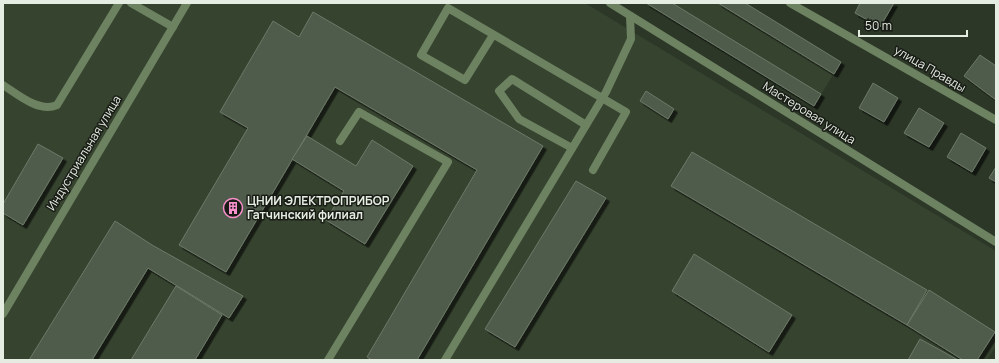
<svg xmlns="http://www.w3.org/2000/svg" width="999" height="363" viewBox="0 0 999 363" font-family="Manrope,sans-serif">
<defs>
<filter id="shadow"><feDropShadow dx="3.5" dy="3.5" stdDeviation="0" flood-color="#0009"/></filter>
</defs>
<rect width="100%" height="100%" fill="#2c3727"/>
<!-- built -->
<g fill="#36432f">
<path d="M3,3H585L996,251V346L987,360H3Z"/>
<path d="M646,3H745L841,62L814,106Z"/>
</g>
<!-- building -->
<g fill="#505c4b" stroke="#6d7968" filter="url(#shadow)">
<path d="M646,3H672L821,94L814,106Z"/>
<path d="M718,3H745L841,62L834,74Z"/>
<path d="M860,3H894L880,27L855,13Z"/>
<path d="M313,12L543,146L417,360H372L367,357L477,170L335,87L226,272L179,245L248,128L220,112L273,21L299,37Z"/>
<path d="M980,55L996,66V100L964,76Z"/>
<path d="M873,83L898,98L884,122L859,108Z"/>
<path d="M646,91L674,109L668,119L640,101Z"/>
<path d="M919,108L944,123L929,147L904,133Z"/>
<path d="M961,133L986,148L972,172L947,157Z"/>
<path d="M307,136L356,166L372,140L413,166L365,244L326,220L344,191L292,159Z"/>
<path d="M38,144L63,158L23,225L3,213V204Z"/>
<path d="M692,152L927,290L907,325L671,186Z"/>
<path d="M996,167V182L989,178Z"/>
<path d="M576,181L606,198L515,347L485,329Z"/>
<path d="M115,221L152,245L243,296L229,318L148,268L92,360H29Z"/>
<path d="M694,254L792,315L769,352L672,291Z"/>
<path d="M176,286L222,315L195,360H131Z"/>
<path d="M929,290L995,332L977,360H963L907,325Z"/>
<path d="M920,339L958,360H908Z"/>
</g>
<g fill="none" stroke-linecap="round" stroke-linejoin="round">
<!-- lane -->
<g stroke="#6c8261" stroke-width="8">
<path d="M131,3L173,27"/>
<path d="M790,3L996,120"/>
<path d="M493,35L465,80L421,55L448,8L626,112L593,170"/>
<path d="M3,85C17,94 39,113 57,105L119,3"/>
<path d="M572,148L519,119L499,91L512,79L586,125"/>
<path d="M328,360L448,162L359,112L340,141"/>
<path d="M445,360L606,92L631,39L630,16"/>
</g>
<!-- street -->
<g stroke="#6c8261" stroke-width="8">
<path d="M610,3L996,242"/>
<path d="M3,314L187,3"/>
</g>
</g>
<!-- icons -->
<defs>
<g id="building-ring" transform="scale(1)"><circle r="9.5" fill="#181c15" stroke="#f890cc" stroke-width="1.5"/><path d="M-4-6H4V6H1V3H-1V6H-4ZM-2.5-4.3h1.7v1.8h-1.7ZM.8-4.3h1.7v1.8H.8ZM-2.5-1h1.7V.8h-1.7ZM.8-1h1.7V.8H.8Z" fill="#f890cc"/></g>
</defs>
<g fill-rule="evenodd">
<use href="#building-ring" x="233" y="208"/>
</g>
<g text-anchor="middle" stroke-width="3" stroke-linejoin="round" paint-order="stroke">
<!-- street labels -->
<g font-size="12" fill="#e5ece2" stroke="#181c15">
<text transform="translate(930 69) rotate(30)" y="4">улица Правды</text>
<text transform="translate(809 113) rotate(32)" y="4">Мастеровая улица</text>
<text transform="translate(84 153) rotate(-59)" y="4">Индустриальная улица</text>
</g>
<!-- poi labels -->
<g font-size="12" font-weight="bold" fill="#e5ece2" stroke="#181c15" text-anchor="start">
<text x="247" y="205">ЦНИИ ЭЛЕКТРОПРИБОР<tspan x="247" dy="14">Гатчинский филиал</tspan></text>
</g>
</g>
<!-- border -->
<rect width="999" height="363" fill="none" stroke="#e5ece2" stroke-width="8"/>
<!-- scale -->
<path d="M859 30v6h108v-6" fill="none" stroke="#e5ece2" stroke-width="2"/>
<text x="865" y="30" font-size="12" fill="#e5ece2" stroke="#181c15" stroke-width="3" paint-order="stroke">50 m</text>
</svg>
